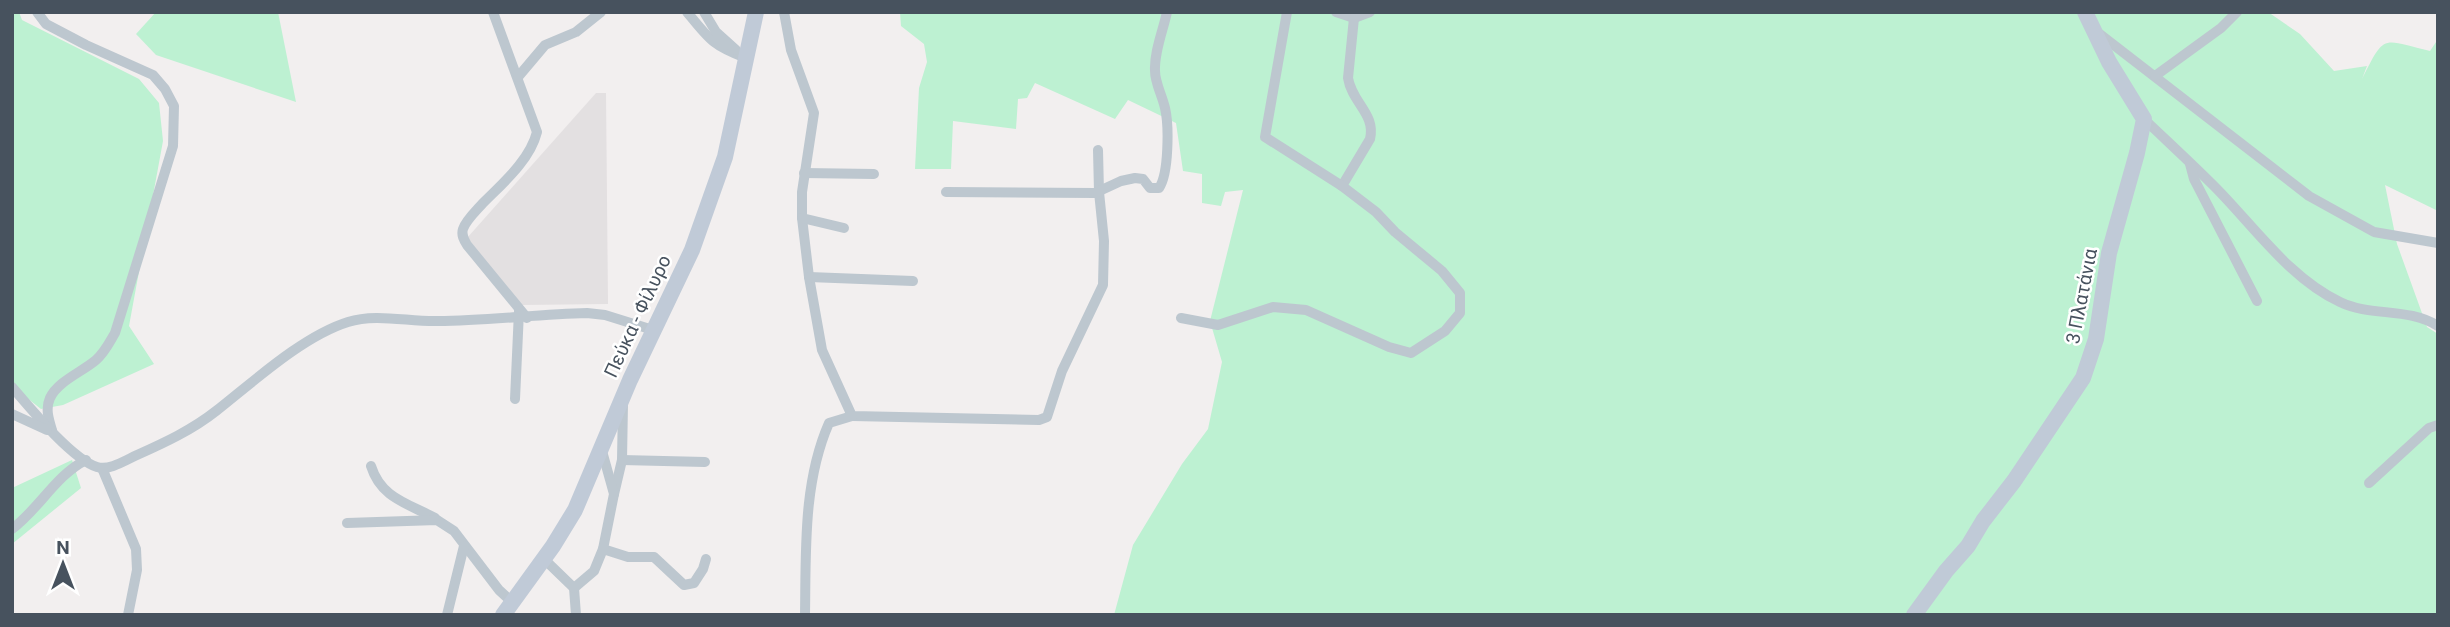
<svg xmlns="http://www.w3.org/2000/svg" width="2450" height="627" viewBox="0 0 2450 627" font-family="Roboto,sans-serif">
<rect width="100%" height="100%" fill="#f2efef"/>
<!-- education -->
<path fill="#e3e0e1" d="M596,93H606L608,304L522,305L467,238Z"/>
<!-- green -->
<g fill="#bdf1d2">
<path d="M12,12H19L22,20L139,79L159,103L163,141L129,326L154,364L63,405L41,409L12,386Z"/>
<path d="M156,12H278L296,102L156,55L136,34Z"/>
<path d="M900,12H2268L2300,34L2334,71L2367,66L2362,79C2385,33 2381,39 2430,51L2438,39V211L2385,185L2397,244L2427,327L2438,334V615H1114L1133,545L1182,464L1208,429L1222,362L1210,321L1243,190L1225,192L1221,206L1202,203V174L1183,171L1176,123L1128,100L1115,119L1035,83L1027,98L1018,99L1016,129L953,121L951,169H915L919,88L927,62L924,44L901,26Z"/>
<path d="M72,460L81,488L12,544V488Z"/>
</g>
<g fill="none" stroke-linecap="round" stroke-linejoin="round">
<!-- street -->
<g stroke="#bdc7cf" stroke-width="10">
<path d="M37,12L46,24L86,45L153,75L165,89L174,106L173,146L115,333C109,343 105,352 96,360C82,372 58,381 50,398C45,409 49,420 52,430"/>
<path d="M493,12L537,132C530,160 503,183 483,203C477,210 466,220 463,229C461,235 464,240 467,245L527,318"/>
<path d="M687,12C709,39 713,46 746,58"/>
<path d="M704,12L716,32L736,50"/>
<path d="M784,12L791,50L814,113L802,192V218L809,277L822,350L852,416L1039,420L1047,417L1062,371L1103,285L1104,241L1099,192L1098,150"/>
<path d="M1336,12L1354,18L1370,12"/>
<path d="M2097,32L2309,196L2374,232L2438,243"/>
<path d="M2155,76L2221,28L2237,12"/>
<path d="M518,77L545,45L576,32L601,12"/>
<path d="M2144,119C2167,141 2191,163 2214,186C2253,225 2289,278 2340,302C2371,317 2408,307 2438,326"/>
<path d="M2190,164L2194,179L2257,301"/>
<path d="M804,173L874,174"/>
<path d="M1342,186L1370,139C1376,114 1352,103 1348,78L1354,18"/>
<path d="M946,192L1095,193L1121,181L1135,178L1143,179L1150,188H1159C1169,174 1169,125 1165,108C1162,95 1155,83 1155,71C1154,52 1163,31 1167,12"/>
<path d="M802,218L844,228"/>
<path d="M809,277L913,281"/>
<path d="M1181,318L1218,325L1273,307L1306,310L1389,347L1411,353L1445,331L1460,313V293L1442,271L1395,232L1376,212L1342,186L1265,137L1287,12"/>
<path d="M12,387C30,408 72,459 97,467C109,471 126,460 137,455C164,443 192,430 216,411C253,382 303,336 348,322C376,313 409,322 438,321C488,321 537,314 587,313L605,315L653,330"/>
<path d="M515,399L519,311"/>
<path d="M12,414L47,430"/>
<path d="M622,460L705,462"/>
<path d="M371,466C381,498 407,503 435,518"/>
<path d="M102,468L136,549L137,570L128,615"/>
<path d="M2369,483L2429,428L2438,425"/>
<path d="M614,494L622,460L623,403"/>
<path d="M347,523L437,520L454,531L499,590L512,602"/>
<path d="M12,529C39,509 56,475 86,460"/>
<path d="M603,549L628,557H654L684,585L694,583L703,569L706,559"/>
<path d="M544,559L574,588L576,615"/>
<path d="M574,588L594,571L603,549L614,494L602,451"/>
<path d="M447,615L464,546"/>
<path d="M805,615C806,551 803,482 829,423L852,416"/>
</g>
<!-- secondary -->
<g stroke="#c0cad7" stroke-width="16">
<path d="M503,615L553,546L575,510L630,380L692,250L725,157L756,12"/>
<path d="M1914,615L1946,571L1968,546L1983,521L2014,481L2083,378L2096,339L2109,253L2137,153L2144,119L2109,62L2085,12"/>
</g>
</g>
<g text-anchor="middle" stroke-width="5" stroke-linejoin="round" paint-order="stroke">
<!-- street labels -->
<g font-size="19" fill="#47525e" stroke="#fff">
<text transform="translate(2081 296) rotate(-79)" y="7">3 Πλατάνια</text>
<text transform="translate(637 316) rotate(-65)" y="7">Πεύκα - Φίλυρο</text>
</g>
</g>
<!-- border -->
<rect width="2450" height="627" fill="none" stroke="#47525e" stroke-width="28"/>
<!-- north arrow -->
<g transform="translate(63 564)" stroke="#ffffff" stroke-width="5" paint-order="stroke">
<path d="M0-5L12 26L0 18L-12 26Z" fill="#47525e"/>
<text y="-10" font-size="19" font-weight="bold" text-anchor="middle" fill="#47525e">N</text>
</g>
</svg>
